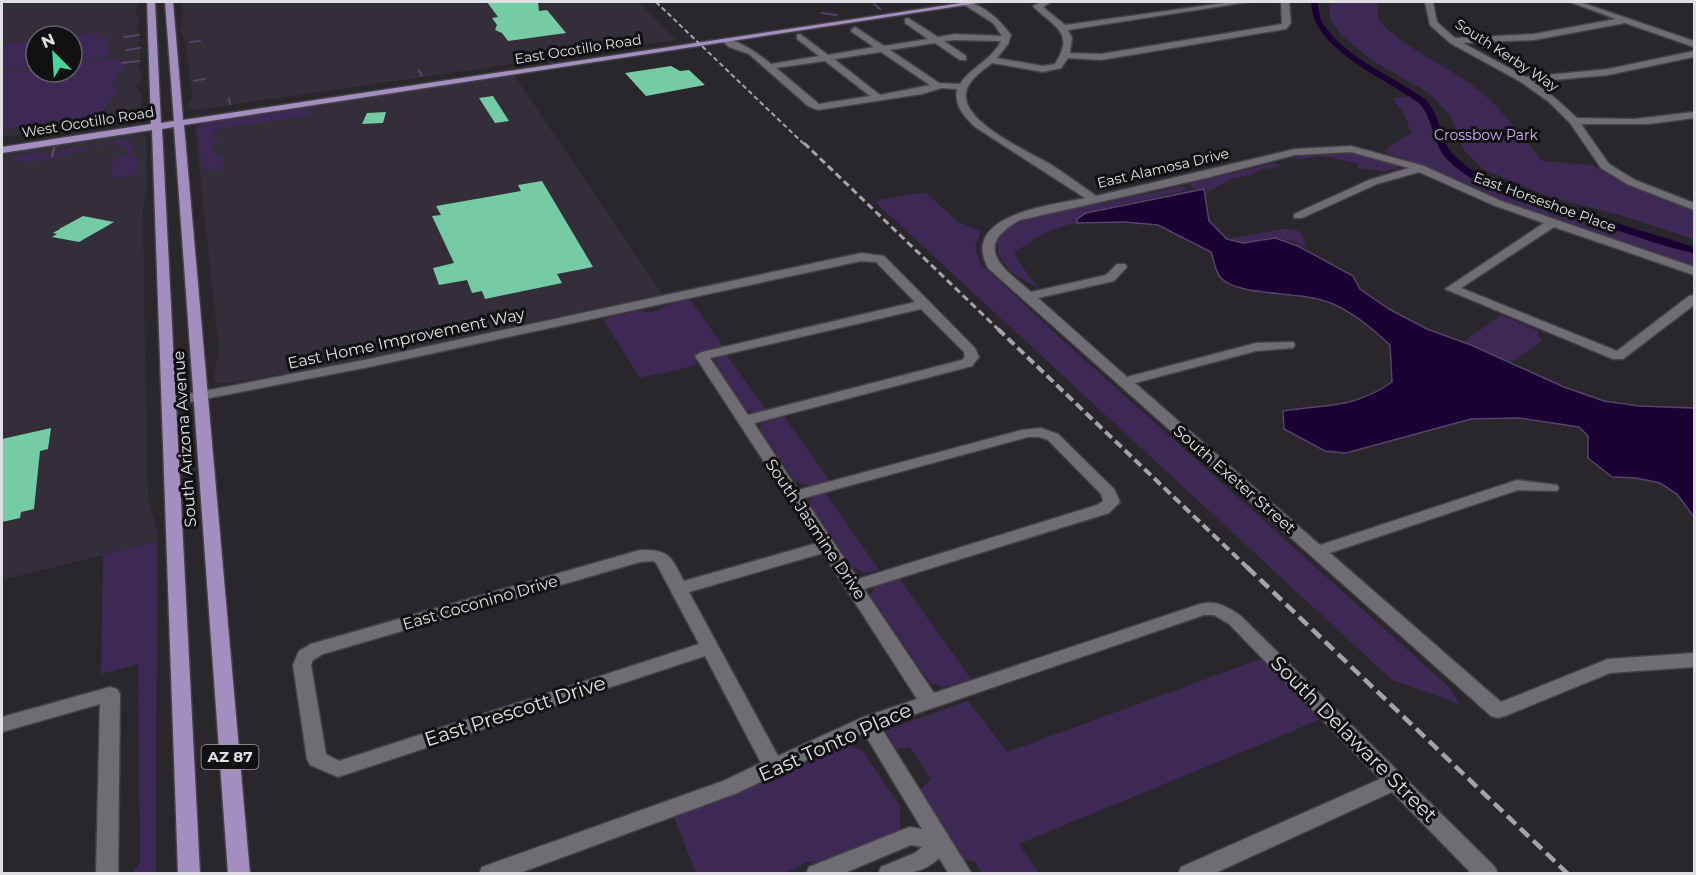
<svg xmlns="http://www.w3.org/2000/svg" width="1696" height="875" viewBox="0 0 1696 875" font-family="Montserrat,sans-serif">
<rect width="100%" height="100%" fill="#29262c"/>
<!-- built -->
<g fill="#332e39" fill-rule="evenodd">
<path d="M2,2H138L136,11L140,23L137,28L140,40L137,44L140,47V62L137,67L140,70L142,80L136,87L141,94V115L113,122L2,137ZM36,36H72V72H36Z"/>
<path d="M181,2H638L677,40L196,110L188,108L192,97L186,40L180,32L183,16Z"/>
<path d="M514,75L662,294L375,356L234,383H216L214,377L219,350L195,127L206,122Z"/>
<path d="M134,134L143,135L146,137L147,183L143,211L146,417L148,498L157,530V542L2,580V153Z"/>
</g>
<!-- green -->
<g fill="#3e2956">
<path d="M1329,2H1378V20C1404,48 1438,61 1469,83C1498,102 1520,135 1542,161L1592,165L1621,182L1670,203L1694,210V239L1623,216L1550,197L1483,169L1463,149L1451,117L1429,93L1373,61L1340,34L1330,19Z"/>
<path d="M99,32V38L108,37L109,56L72,61V36H68Z"/>
<path d="M36,40V66L2,70V44Z"/>
<path d="M115,58L127,67L116,75L112,83L117,93L108,102L100,115L2,129V72L36,68V72H72V63Z"/>
<path d="M1415,96L1429,111L1438,140L1448,155L1462,168L1481,180L1517,196L1694,251V267L1508,204L1417,163L1387,153L1384,150L1411,133L1405,115L1392,98Z"/>
<path d="M304,109L310,110L312,115L217,129L211,133L214,134L213,138L218,139L220,142L211,147L215,155L221,157L225,169L202,170L198,127L207,122Z"/>
<path d="M127,140L133,144L132,155L138,157V174L121,178L112,177L113,159L127,155V149L121,144C84,141 49,169 12,160L18,156L46,152V155L59,154L60,150Z"/>
<path d="M1350,153L1396,163L1397,169L1382,171L1357,168L1359,164C1345,161 1328,155 1313,157C1304,158 1303,161 1294,158L1309,154Z"/>
<path d="M1274,163L1283,166L1260,170L1251,175L1231,179L1208,192L1206,189H1194L1189,184Z"/>
<path d="M1184,186L1187,190L1101,209L1077,219V223C1049,228 1037,237 1014,253L1030,278L1039,287C1019,282 983,255 1004,232C1012,223 1028,220 1039,216Z"/>
<path d="M925,192L958,222L981,231L975,247L980,263L1056,334L1449,687L1460,704L1392,680L874,201Z"/>
<path d="M1283,229H1292L1301,232L1307,248C1273,227 1255,251 1227,239Z"/>
<path d="M688,297L723,346L706,350L695,358L697,365L640,378L603,319L636,311L652,312Z"/>
<path d="M1501,315L1539,331L1537,336L1542,341L1510,363L1463,342Z"/>
<path d="M726,354L766,410L758,412L745,410L713,365L717,357Z"/>
<path d="M783,415L830,481L811,486L795,481L760,429L762,420Z"/>
<path d="M825,493L879,570L866,573L852,567L809,506L812,497Z"/>
<path d="M157,542L156,873H133L140,861L138,664L101,674L103,555Z"/>
<path d="M899,578L971,679L944,687L930,683L870,596L875,586Z"/>
<path d="M1263,658L1324,718L1019,844L1039,874L982,873L974,861L963,859L920,790L931,779L910,747L896,749L885,730L968,701L1007,752Z"/>
<path d="M847,743L863,751L900,806V831L828,861L806,862L786,873H696L673,815L763,783Z"/>
</g>
<!-- water -->
<path fill="#1b0034" stroke="#564368" stroke-width="1.5" d="M1204,189L1209,221L1227,239L1243,243L1275,238L1298,246L1353,276L1360,289L1389,309L1427,329L1471,345L1564,387L1604,401L1639,406L1694,408V517L1677,494L1660,483L1636,478L1612,477L1588,458V436L1579,427L1519,418L1471,419L1346,453L1325,451L1284,429L1283,411C1327,404 1353,409 1392,382L1390,345C1374,330 1354,313 1333,304C1304,290 1240,298 1221,278C1215,272 1214,260 1211,252L1158,225L1125,222L1077,223V219L1086,213Z"/>
<g fill="none" stroke-linecap="round" stroke-linejoin="round">
<!-- stream-far1 -->
<g stroke="#564368" stroke-width="2">
<path d="M874,4L880,9"/>
<path d="M822,13L836,15"/>
<path d="M124,37L139,35"/>
<path d="M190,42L200,41"/>
<path d="M126,50L140,48"/>
<path d="M522,54L527,61"/>
<path d="M122,63L139,61"/>
<path d="M419,70L422,76"/>
<path d="M194,81L205,79"/>
<path d="M229,98L230,104"/>
</g>
<!-- stream -->
<path stroke="#564368" stroke-width="3" d="M52,156L54,148"/>
<!-- canal -->
<path fill="#1b0034" fill-rule="evenodd" d="M1311,2H1317C1319,7 1319,14 1321,20C1339,55 1395,77 1426,100C1441,117 1440,139 1452,153C1484,188 1545,202 1589,215C1624,225 1659,236 1694,247V253C1668,248 1642,238 1616,230C1566,214 1480,197 1445,157C1432,141 1433,119 1420,104C1385,77 1313,51 1311,2Z"/>
</g>
<!-- building -->
<g fill="#75cca4">
<path d="M487,2H538L539,11L547,10L566,33L508,41L502,33L495,30L497,25L492,18L498,17Z"/>
<path d="M671,66L680,71L689,70L705,85L646,96L625,73Z"/>
<path d="M493,96L509,121L495,123L479,98Z"/>
<path d="M386,112L383,123L362,124L367,113Z"/>
<path d="M542,181L593,267L557,274L562,283L485,299L482,291L472,293L467,280L439,285L433,268L454,263L432,216L441,215L436,206L521,191L518,185Z"/>
<path d="M83,216L114,222L79,242L52,237L57,234L53,233L60,229H59Z"/>
<path d="M51,428L48,449L40,451L34,509L21,512L20,518L2,522V439Z"/>
</g>
<g fill="none" stroke-linecap="round" stroke-linejoin="round">
<!-- minor casing -->
<g stroke="#434146" stroke-width="3">
<g id="minor">
<path d="M960,2C979,0 1000,20 1011,35L1008,44L997,58L1043,66L1055,64C1076,31 1053,27 1033,6L1041,2H1051L1043,7L1065,25L1231,2H1248L1068,30L1072,38L1070,53L1101,54L1282,24L1281,2H1289L1291,23L1286,29L1101,60L1068,58L1061,68L1043,72L992,63C982,71 968,80 966,93C961,122 1029,152 1050,164C1066,174 1081,185 1096,196L1295,149L1351,146L1424,166L1501,201L1694,267V275L1554,227L1461,288L1617,351L1689,296L1694,295V305L1623,359H1613L1445,289L1544,223L1493,205L1419,172L1377,184L1302,218H1294V214L1369,180L1409,168L1351,152L1295,155L1206,178L1020,220C971,247 1003,268 1031,292L1106,275L1117,264H1125L1127,267L1114,281L1038,298L1127,377L1256,343L1293,342L1295,345L1293,348L1256,351L1135,383L1320,545L1517,480L1557,485L1559,488L1557,491L1518,490L1330,553L1501,702L1608,659L1694,653V667L1610,673L1505,716L1498,718L1491,716L988,268C959,214 1053,205 1085,198L975,127C964,116 954,106 957,89L942,88L922,94L818,110L808,106L749,54L729,47L721,40C731,34 762,56 771,64L819,56L797,39V35L800,34L828,55L874,47L852,32L851,30L855,27L884,46L928,39L905,23V19L908,18L938,37L955,34L1002,36L993,23ZM955,40L1001,41C992,60 971,67 960,84L939,83L890,50L935,43L960,60H966V56L944,41ZM881,52L930,85L880,95L834,59ZM825,61L870,96L819,104L776,68Z"/>
<path d="M1425,2H1433L1437,22L1455,38L1534,34L1616,19L1570,2H1580L1694,41V47L1625,23L1534,40L1463,43L1526,77L1608,69L1694,51V57L1608,75L1533,82L1555,98L1577,118L1634,119L1694,112V118L1649,124H1581L1609,164L1635,180L1694,203V210L1627,184L1601,168L1570,123L1549,102L1521,82L1450,43L1430,25Z"/>
<path d="M861,253L884,256L975,348L979,357L972,366L754,423L798,490L1022,430L1041,428L1058,434L1114,489L1120,502L1109,513L864,589L934,693L1197,605C1215,599 1226,606 1241,616L1495,867L1498,874H1472L1392,792L1213,874H1178L1181,867L1380,779L1229,624L1214,615H1204L880,726L972,874H949L939,858C922,875 902,874 878,874L881,867L915,853L922,847L911,845L842,874H806L809,867L902,830L910,827L922,829L864,733L737,793L517,874H479L482,867L723,781L761,763L705,656L338,777L310,765L307,759L293,665L299,651L311,644L640,550C670,549 671,557 684,581L817,543L695,356L702,352L915,302L876,262L861,261L369,367L168,406L161,402L163,399L369,359ZM921,309L964,352L965,357L962,360L748,415L710,358ZM1028,437H1039L1048,440L1101,494L1103,501L1097,505L858,579L804,498ZM823,553L917,699L861,718L778,756L689,592ZM653,561L656,563L699,644L339,761L326,754L311,665L313,660L323,654L640,562Z"/>
<path d="M110,687L117,689L120,694L118,874H96L100,704L2,732V717Z"/>
</g>
</g>
<!-- major casing -->
<g stroke="#434146" stroke-width="3">
<path id="major" d="M147,2H155L161,123L174,121L165,2H173L183,120L968,2H985L184,125L250,874H228L174,127L162,129L200,874H178L152,130L2,153V147L151,124Z"/>
</g>
<!-- minor -->
<use href="#minor" fill="#6f6c74" fill-rule="evenodd"/>
<!-- major -->
<use href="#major" fill="#a38ec0" fill-rule="evenodd"/>
<!-- rail-far3 -->
<path stroke="#a5a3a8" stroke-width="2" stroke-dasharray="5 3" stroke-linecap="butt" d="M656,2L805,145"/>
<!-- rail-far2 -->
<path stroke="#a5a3a8" stroke-width="3" stroke-dasharray="7 4" stroke-linecap="butt" d="M804,143L999,330"/>
<!-- rail-far1 -->
<path stroke="#a5a3a8" stroke-width="4" stroke-dasharray="9 4.5" stroke-linecap="butt" d="M998,329L1249,569"/>
<!-- rail -->
<path stroke="#a5a3a8" stroke-width="4.5" stroke-dasharray="12 6" stroke-linecap="butt" d="M1247,567L1568,874"/>
</g>
<g text-anchor="middle" stroke-width="6" stroke-linejoin="round" paint-order="stroke">
<!-- far-street labels -->
<g font-size="14" fill="#e0dfe3" stroke="#111012">
<text transform="translate(578 49) rotate(-9)" y="5">East Ocotillo Road</text>
<text transform="translate(1507 55) rotate(33)" y="5">South Kerby Way</text>
<text transform="translate(88 122) rotate(-9)" y="5">West Ocotillo Road</text>
<text transform="translate(1163 168) rotate(-13)" y="5">East Alamosa Drive</text>
<text transform="translate(1545 202) rotate(20)" y="5">East Horseshoe Place</text>
</g>
<!-- far-park labels -->
<g font-size="14" fill="#cfb0f9" stroke="#111012">
<text x="1486" y="140">Crossbow Park</text>
</g>
<!-- shield labels -->
<rect fill="#111012" stroke="#a2a1a4" stroke-width="1.5" x="201.5" y="745" width="57" height="24" rx="4.5"/>
<g font-size="15" font-weight="bold" fill="#e0dfe3">
<text x="230" y="762">AZ 87</text>
</g>
<!-- street labels -->
<g font-size="16" fill="#e0dfe3" stroke="#111012">
<text transform="translate(406 338) rotate(-12)" y="6">East Home Improvement Way</text>
<text transform="translate(184 439) rotate(-94)" y="6">South Arizona Avenue</text>
<text transform="translate(1235 479) rotate(41)" y="6">South Exeter Street</text>
<text transform="translate(816 529) rotate(56)" y="6">South Jasmine Drive</text>
<text transform="translate(480 602) rotate(-16)" y="6">East Coconino Drive</text>
</g>
<!-- near-street labels -->
<g font-size="20" fill="#e0dfe3" stroke="#111012">
<text transform="translate(515 711) rotate(-18)" y="7">East Prescott Drive</text>
<text transform="translate(1354 739) rotate(45)" y="7">South Delaware Street</text>
<text transform="translate(835 742) rotate(-24)" y="7">East Tonto Place</text>
</g>
</g>
<!-- border -->
<rect width="1696" height="875" fill="none" stroke="#e0dfe3" stroke-width="6"/>
<!-- north arrow -->
<g transform="translate(54 54) rotate(336)"><circle r="28" fill="#111012" stroke="#646366" stroke-width="1.5"/>
<path d="M0-4.5L10 22L0 15L-10 22Z" fill="#48d49d"/>
<text y="-9" font-size="16" font-weight="bold" text-anchor="middle" fill="#e0dfe3">N</text>
</g>
</svg>
